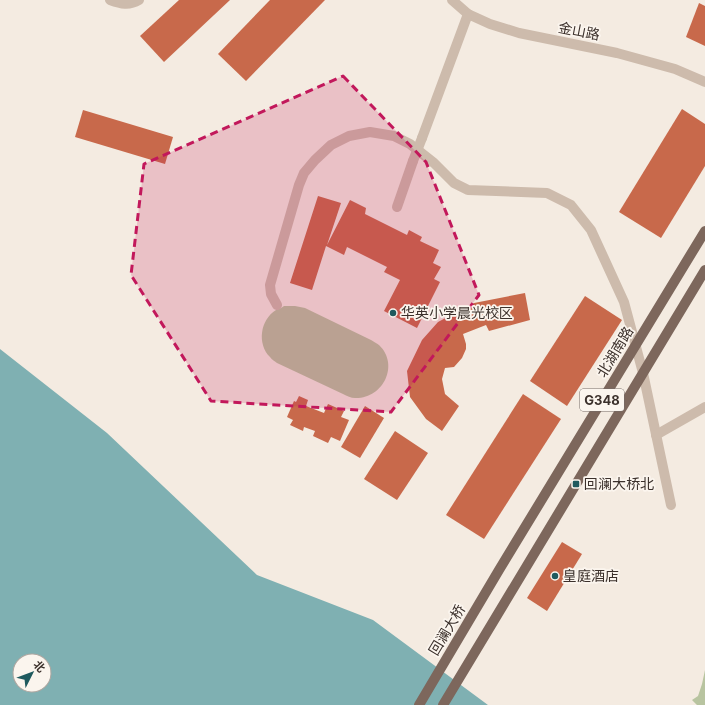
<svg xmlns="http://www.w3.org/2000/svg" width="705" height="705" viewBox="0 0 705 705" font-family="Inter,'Noto Sans SC',sans-serif">
<rect width="100%" height="100%" fill="#f4ebe1"/>
<!-- green -->
<g fill="#b8c4a0">
<path d="M284,306H295L305,308L371,340C373,341 376,343 379,345C400,365 383,399 355,398C351,398 347,396 343,394L277,363C275,361 272,360 270,357C257,344 260,320 276,310C278,309 282,308 284,306Z"/>
<path d="M705,670V705H697L692,700L698,696L702,684Z"/>
</g>
<!-- water -->
<path fill="#7fb0b2" fill-rule="evenodd" d="M0,349L107,433L257,575L373,620L488,705H0ZM20,661H44V685H20Z"/>
<!-- building -->
<g fill="#c8694b">
<path d="M179,0H230L164,62L140,36Z"/>
<path d="M270,0H325L246,81L218,54Z"/>
<path d="M699,3L705,6V46L686,37Z"/>
<path d="M682,109L705,124V166L661,238L619,212Z"/>
<path d="M83,110L173,137L165,164L75,137Z"/>
<path d="M318,196L341,203L327,245L350,200L366,208L365,214L407,235L409,230L422,237L420,241L439,250L433,263L441,267L434,279L440,282L417,328L384,311L400,280L384,272L387,267L347,247L344,255L326,246L312,290L290,283Z"/>
<path d="M525,293L530,320L489,331L486,325L463,334L466,344V349L462,358L454,367L445,368L442,379L445,394L459,406L442,431L426,419L410,397L407,371L422,340L438,322L474,303Z"/>
<path d="M585,296L622,320L567,406L530,381Z"/>
<path d="M523,394L561,419L484,539L446,515Z"/>
<path d="M299,396L308,400L306,406L324,413L328,404L344,411L341,417L349,420L340,441L331,437L328,443L313,436L315,431L304,427L303,431L290,425L293,420L287,417L294,401L296,402Z"/>
<path d="M365,406L384,418L360,458L341,447Z"/>
<path d="M395,431L428,453L397,500L364,479Z"/>
<path d="M562,542L582,554L547,611L527,598Z"/>
</g>
<g fill="none" stroke-linecap="round" stroke-linejoin="round">
<!-- minor -->
<g stroke="#cdbbac" stroke-width="10">
<path d="M110,0C121,4 129,6 139,0"/>
<path d="M452,0L468,14L490,24L519,33L617,53L675,69L705,82"/>
<path d="M422,138L468,14"/>
<path d="M397,207L413,161"/>
<path d="M277,305L271,294L270,285L299,185L304,173L315,160L331,145L349,136L370,132L394,136L410,144L434,163L454,183L468,190L547,193L571,205L591,230L624,302L643,373L671,505"/>
<path d="M656,435L705,407"/>
</g>
<!-- major -->
<g stroke="#7d675c" stroke-width="10">
<path d="M419,705L499,570L705,231"/>
<path d="M443,705L705,270"/>
</g>
<!-- minor-bridge -->
<path stroke="#cdbbac" stroke-width="10" d="M413,161L422,138"/>
</g>
<!-- marked area -->
<path fill="#c2185b" fill-opacity="0.2" stroke="#c2185b" stroke-width="3" stroke-dasharray="8 5" stroke-linejoin="round" d="M343,76L426,162L479,295L391,412L211,401L131,275L144,164Z"/>
<!-- markers -->
<g fill="#1f5a5e" stroke="#fbf5ee" stroke-width="1.5">
<circle cx="393" cy="313" r="4"/>
<rect x="572" y="480" width="8" height="8" rx="2"/>
<circle cx="555" cy="576" r="4"/>
</g>
<g text-anchor="middle" stroke-width="3.5" stroke-linejoin="round" paint-order="stroke">
<!-- shield labels -->
<rect fill="#fbf5ee" stroke="#756b66" stroke-width="1" x="580" y="389" width="44" height="22" rx="3"/>
<g font-size="13" font-weight="bold" fill="#3b302b">
<text x="602" y="405">G348</text>
</g>
<!-- street labels -->
<g font-size="14" fill="#3b302b" stroke="#fbf5ee">
<text transform="translate(579 31) rotate(11)" y="5">金山路</text>
<text transform="translate(615 352) rotate(-59)" y="5">北湖南路</text>
<text transform="translate(447 630) rotate(-59)" y="5">回澜大桥</text>
</g>
<!-- poi labels -->
<g font-size="14" fill="#3b302b" stroke="#fbf5ee" text-anchor="start">
<text x="401" y="318">华英小学晨光校区</text>
<text x="584" y="489">回澜大桥北</text>
<text x="563" y="581">皇庭酒店</text>
</g>
</g>
<!-- north arrow -->
<g transform="translate(32 673) rotate(48)"><circle r="19" fill="#fbf5ee" stroke="#aea6a0"/>
<path d="M0-3L7 15L0 10L-7 15Z" fill="#1f5a5e"/>
<text y="-6" font-size="11" font-weight="bold" text-anchor="middle" fill="#3b302b">北</text>
</g>
</svg>
